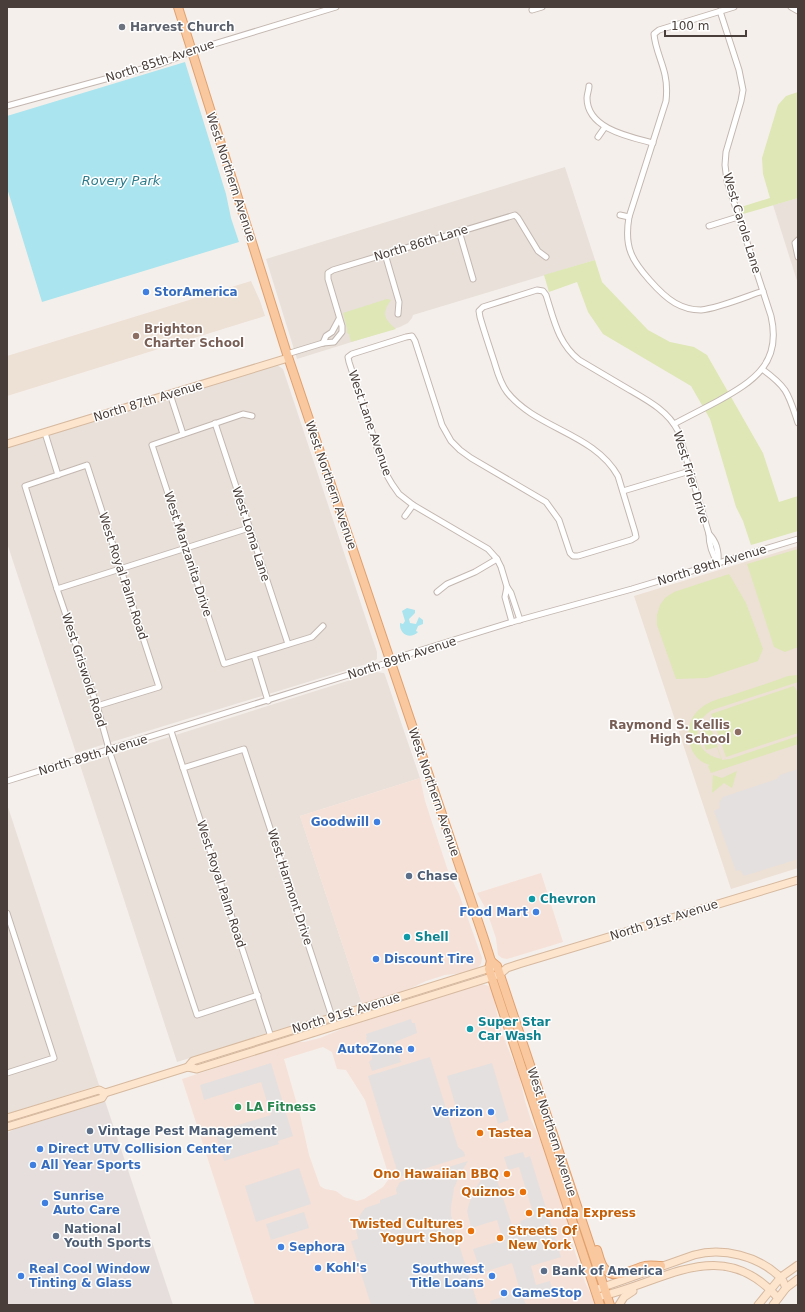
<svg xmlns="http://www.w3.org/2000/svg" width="805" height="1312" viewBox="0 0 805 1312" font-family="'DejaVu Sans',sans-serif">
<rect width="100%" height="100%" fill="#f5efeb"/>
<!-- residential -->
<g fill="#e8e0d9">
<path d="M565,167L595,260L413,315L412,318L408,323L400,327L297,359L266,259Z"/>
<path d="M798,198V284L773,205Z"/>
<path d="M277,365L283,369L377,652V659L373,662L76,753L7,543V448Z"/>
<path d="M376,672L384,673L385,675L420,778L300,816L362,1004L177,1062L80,765Z"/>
<path d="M7,804L99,1085L7,1114Z"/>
</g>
<!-- commercial -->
<g fill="#f5e1d7" fill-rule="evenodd">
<path d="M420,778L425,801L449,874L459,894L482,958L481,964L476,969L463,973L445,975L426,981L409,989L362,1004L300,816Z"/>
<path d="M541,873L563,942L507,959L502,958L498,955L496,938L486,909L477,893Z"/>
<path d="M482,984L489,986L493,992L497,1014L503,1036L519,1075L525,1101L531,1120L541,1142L566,1216L571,1240L585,1282L596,1305H255L182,1079L280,1047L283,1044L291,1042H304L320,1038L349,1026ZM323,1047L332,1052L337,1069L346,1070L365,1100L388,1173V1180L383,1187L364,1199L357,1201L344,1197L336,1191L325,1189L320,1186L309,1155L300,1115L284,1059Z"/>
</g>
<!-- industrial -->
<path fill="#e5dedc" d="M105,1101L173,1305H7V1133L15,1129Z"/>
<!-- education -->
<g fill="#ede0d5">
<path d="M251,281L260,301L265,316L7,396V356Z"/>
<path d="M798,546V868L731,889L634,596Z"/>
</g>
<!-- green -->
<g fill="#dee7b5">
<path d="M798,92V198L743,214L741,207L770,198L763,174L762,158L778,105L786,96Z"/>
<path d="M595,260L602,282L648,330L670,342L694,347L707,355L763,453L779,502L798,496V531L751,545L743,521L736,507L710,419L691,386L603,334L588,312L577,282L549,292L544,275Z"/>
<path d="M387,299L391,300C389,303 387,305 386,309C382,317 390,324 396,329L351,342L349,334L347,333V329L343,313Z"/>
<path d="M798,549V647L785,652L774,647L747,564Z"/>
<path d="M729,574L746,603L763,649L758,661L707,678L676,679L657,625V615L660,605L665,598L674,592Z"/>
<path d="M798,675V682L712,710C689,724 694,754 721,759L717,747L706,750L700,732L709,728L710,731H712L722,760L730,759L798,736V744L711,773L708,766L710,765C700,763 692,754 690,744C686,731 690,716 701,708C709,701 722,698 732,695C751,689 769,683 788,676Z"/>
<path d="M794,686L798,693V733L726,757L711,714Z"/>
<path d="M737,771L732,788L724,783L712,793L713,775L722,778Z"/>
</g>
<!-- parking -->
<g fill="#e4e0df">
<path d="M798,769V859L744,876L740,870L736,871L714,811L720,808L719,803L723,797L777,779L780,775Z"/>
<path d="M411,1019L412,1023H415L417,1033L395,1042L401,1062L372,1071L369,1062L372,1059V1056L366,1038L367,1037L366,1034Z"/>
<path d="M430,1057L458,1147L464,1152L465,1156L399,1177L368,1076Z"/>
<path d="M271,1063L293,1136L278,1141L279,1144L224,1161L215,1132L271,1115L261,1082L204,1100L200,1085Z"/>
<path d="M492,1063L509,1120L498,1124L493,1107L459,1118L447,1076Z"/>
<path d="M523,1152L525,1158L530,1156L561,1257L531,1266L536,1285L550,1281L554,1296L540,1300L538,1296L524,1300L526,1305H491L490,1301L520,1291L512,1263L481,1273L473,1249L503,1240L497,1220L471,1228L467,1211L472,1194L484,1175L487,1178L495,1174L512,1225L521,1223L520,1221L534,1216L519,1167L508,1170L504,1157Z"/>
<path d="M468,1161L460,1174L454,1188L451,1207V1214L454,1229L478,1305H371L351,1241L358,1239L356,1228L360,1227L358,1218L365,1208L380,1203V1200L397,1194L396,1189L400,1182Z"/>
<path d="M299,1168L311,1204L256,1222L245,1186Z"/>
<path d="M304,1212L309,1228L271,1240L266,1224Z"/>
</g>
<!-- water -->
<g fill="#aae4ee">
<path d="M185,62L226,194L231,218L239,242L42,302L7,188V116Z"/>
<path d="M407,608L415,610V613L409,619L410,623L416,624L419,617L423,620V624L418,626L416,631L418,632C410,640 399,634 400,623L403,624L405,621L402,611Z"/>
</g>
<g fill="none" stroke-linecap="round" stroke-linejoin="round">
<!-- street casing -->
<g stroke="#c3b7b0" stroke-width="7">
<g id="street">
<path d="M734,7L659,30L654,34C655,48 662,61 665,75C667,84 667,92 666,101L629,217C627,229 626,241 631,253C636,267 661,295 675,303C682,307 692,310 701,310C719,308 745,297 763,291"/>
<path d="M791,7L798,11"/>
<path d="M532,10L542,7"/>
<path d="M589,86C589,90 587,94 587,98C587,129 630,137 653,143"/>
<path d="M7,106L160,64L181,56L191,51L336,7"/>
<path d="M598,137L605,127"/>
<path d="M620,215L629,217"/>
<path d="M709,226L738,217"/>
<path d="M459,231L473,279"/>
<path d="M798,240L795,243L798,257"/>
<path d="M385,254L399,302L398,314"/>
<path d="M323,343L326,336L332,332L339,319"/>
<path d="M287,354L323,343L334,342L342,332V326L328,279V273L333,270L515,215L518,218L538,251L546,257"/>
<path d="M762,369C788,388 788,393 798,423"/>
<path d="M170,394L183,434"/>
<path d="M252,416L243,414L152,445L224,664L312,637L323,626"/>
<path d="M215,423L288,644"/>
<path d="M674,424C689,416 703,409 718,401C754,381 782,363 771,316L727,181L725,165L726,152L741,101L743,90L739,70L720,11"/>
<path d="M45,433L58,475"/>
<path d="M623,491L690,471"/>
<path d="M405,516L413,505"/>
<path d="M709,534C717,542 719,552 718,563"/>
<path d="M507,587L505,597L512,622"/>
<path d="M57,589L249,528"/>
<path d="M437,592L447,584L475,572L497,559"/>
<path d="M520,620L511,593L507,587L501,567L497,559L488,549L413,505L399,494L392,484L385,472L349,362L348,357L352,354L406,337L412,336L415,341L442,425L451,441L460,450L471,458L546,502L559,520L570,553L573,556H578L631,540L636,537L635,532L618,476C594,433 536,429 507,392C500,383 497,371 494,361C489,346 484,331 480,317L479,311L483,307L537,290L543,291L546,295C554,320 558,343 579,360C594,369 608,377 623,386C643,398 667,409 678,431L709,534C709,545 712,554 718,563"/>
<path d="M254,655L268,701"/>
<path d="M97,706L159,687L87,465L25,486L57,589L97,706L111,756L197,1015L258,995"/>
<path d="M171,731L271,1037"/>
<path d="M183,768L244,749L335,1026"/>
<path d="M7,781L390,662L399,657L512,622L632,589L798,539"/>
<path d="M7,913L54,1058L7,1073"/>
</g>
</g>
<!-- secondary casing -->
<g stroke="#d6b99f" stroke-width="9">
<g id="secondary">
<path d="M7,444L288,358"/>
<path d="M188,1067L193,1061L494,967"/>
<path d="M7,1118L99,1090L105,1093L188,1067L197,1069L485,979L500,974L507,968L519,964L798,880"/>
<path d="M7,1127L102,1098L105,1093"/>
<path d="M595,1290L694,1255C723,1247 758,1256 780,1277C783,1279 784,1284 786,1288"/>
<path d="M598,1297C664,1283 721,1233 778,1298"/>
<path d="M619,1305L624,1297L633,1291"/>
<path d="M758,1305L781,1277L798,1265"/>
<path d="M773,1305L786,1288L798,1279"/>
</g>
</g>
<!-- primary casing -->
<g stroke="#e0a06e" stroke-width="10">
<g id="primary">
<path d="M178,7L287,354L484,939L491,961L497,966L610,1305"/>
<path d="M491,961L489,969L600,1305"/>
<path d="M597,1250C599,1256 600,1263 604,1268C614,1282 632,1269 645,1266C650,1265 656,1266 661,1266"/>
</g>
</g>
<!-- street -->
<use href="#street" stroke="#fff" stroke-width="5"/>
<!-- secondary -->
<use href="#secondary" stroke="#fde5cd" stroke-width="7"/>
<!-- primary -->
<use href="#primary" stroke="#fac89e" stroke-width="8"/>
</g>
<!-- markers -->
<circle fill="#6b7280" stroke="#fff" stroke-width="1.5" cx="122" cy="27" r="4"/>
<g fill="#3f7fe0" stroke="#fff" stroke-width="1.5">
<circle cx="146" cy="292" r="4"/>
<circle cx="377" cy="822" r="4"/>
<circle cx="536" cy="912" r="4"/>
<circle cx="376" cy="959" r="4"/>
<circle cx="411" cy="1049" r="4"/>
<circle cx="491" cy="1112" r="4"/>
<circle cx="40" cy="1149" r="4"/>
<circle cx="33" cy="1165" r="4"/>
<circle cx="45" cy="1203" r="4"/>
<circle cx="281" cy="1247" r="4"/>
<circle cx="318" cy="1268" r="4"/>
<circle cx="21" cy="1276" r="4"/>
<circle cx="492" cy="1276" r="4"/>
<circle cx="504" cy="1293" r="4"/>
</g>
<g fill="#8d6e63" stroke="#fff" stroke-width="1.5">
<circle cx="136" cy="336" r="4"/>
<circle cx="738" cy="732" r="4"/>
</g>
<g fill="#5c6f8a" stroke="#fff" stroke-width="1.5">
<circle cx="409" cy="876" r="4"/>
<circle cx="90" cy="1131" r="4"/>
<circle cx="56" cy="1236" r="4"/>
<circle cx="544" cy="1271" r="4"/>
</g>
<g fill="#0f9aa8" stroke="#fff" stroke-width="1.5">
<circle cx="532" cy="899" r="4"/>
<circle cx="407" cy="937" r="4"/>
<circle cx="470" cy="1029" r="4"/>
</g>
<circle fill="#2e9e5b" stroke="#fff" stroke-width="1.5" cx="238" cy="1107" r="4"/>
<g fill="#e8710a" stroke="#fff" stroke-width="1.5">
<circle cx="480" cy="1133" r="4"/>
<circle cx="507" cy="1174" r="4"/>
<circle cx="523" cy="1192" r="4"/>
<circle cx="529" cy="1213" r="4"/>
<circle cx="471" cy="1231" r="4"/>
<circle cx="500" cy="1238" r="4"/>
</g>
<g text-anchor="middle" stroke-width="3" stroke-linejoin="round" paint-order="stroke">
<!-- worship labels -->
<g font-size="12" font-weight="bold" fill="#5b616d" stroke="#fff" text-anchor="start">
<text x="130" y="31">Harvest Church</text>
</g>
<!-- street labels -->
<g font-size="12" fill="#493e39" stroke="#fff">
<text transform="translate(160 61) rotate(-18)" y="4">North 85th Avenue</text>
<text transform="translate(231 177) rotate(72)" y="4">West Northern Avenue</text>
<text transform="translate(742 223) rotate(73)" y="4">West Carole Lane</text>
<text transform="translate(421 243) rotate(-17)" y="4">North 86th Lane</text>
<text transform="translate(148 401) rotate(-17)" y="4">North 87th Avenue</text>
<text transform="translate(370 423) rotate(71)" y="4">West Lane Avenue</text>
<text transform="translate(691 477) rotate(73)" y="4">West Frier Drive</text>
<text transform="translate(331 485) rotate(71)" y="4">West Northern Avenue</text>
<text transform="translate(251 534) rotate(72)" y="4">West Loma Lane</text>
<text transform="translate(188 554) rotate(72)" y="4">West Manzanita Drive</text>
<text transform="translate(712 565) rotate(-17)" y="4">North 89th Avenue</text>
<text transform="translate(123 576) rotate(72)" y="4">West Royal Palm Road</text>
<text transform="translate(402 658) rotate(-18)" y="4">North 89th Avenue</text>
<text transform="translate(84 670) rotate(72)" y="4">West Griswold Road</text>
<text transform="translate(93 755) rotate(-17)" y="4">North 89th Avenue</text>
<text transform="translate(434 792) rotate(71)" y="4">West Northern Avenue</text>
<text transform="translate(221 884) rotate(72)" y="4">West Royal Palm Road</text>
<text transform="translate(290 887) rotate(72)" y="4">West Harmont Drive</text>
<text transform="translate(664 920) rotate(-17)" y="4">North 91st Avenue</text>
<text transform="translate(346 1013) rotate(-17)" y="4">North 91st Avenue</text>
<text transform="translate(552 1132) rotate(72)" y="4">West Northern Avenue</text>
</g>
<!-- shop labels -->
<g font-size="12" font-weight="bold" fill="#366cbe" stroke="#fff" text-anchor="start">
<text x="154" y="296">StorAmerica</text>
<text x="369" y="826" text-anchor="end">Goodwill</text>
<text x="528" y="916" text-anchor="end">Food Mart</text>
<text x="384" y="963">Discount Tire</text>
<text x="403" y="1053" text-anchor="end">AutoZone</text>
<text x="483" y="1116" text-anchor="end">Verizon</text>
<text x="48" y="1153">Direct UTV Collision Center</text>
<text x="41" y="1169">All Year Sports</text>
<text x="53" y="1200">Sunrise<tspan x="53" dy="14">Auto Care</tspan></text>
<text x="289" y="1251">Sephora</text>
<text x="326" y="1272">Kohl's</text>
<text x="29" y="1273">Real Cool Window<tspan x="29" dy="14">Tinting &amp; Glass</tspan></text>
<text x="484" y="1273" text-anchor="end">Southwest<tspan x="484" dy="14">Title Loans</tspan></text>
<text x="512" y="1297">GameStop</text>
</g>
<!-- education labels -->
<g font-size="12" font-weight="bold" fill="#785e54" stroke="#fff" text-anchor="start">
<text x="144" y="333">Brighton<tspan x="144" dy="14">Charter School</tspan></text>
<text x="730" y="729" text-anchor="end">Raymond S. Kellis<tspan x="730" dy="14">High School</tspan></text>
</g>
<!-- service labels -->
<g font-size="12" font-weight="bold" fill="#4e5e75" stroke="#fff" text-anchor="start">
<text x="417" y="880">Chase</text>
<text x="98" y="1135">Vintage Pest Management</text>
<text x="64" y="1233">National<tspan x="64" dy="14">Youth Sports</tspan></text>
<text x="552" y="1275">Bank of America</text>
</g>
<!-- culture labels -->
<g font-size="12" font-weight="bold" fill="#0d838f" stroke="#fff" text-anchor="start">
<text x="540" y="903">Chevron</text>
<text x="415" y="941">Shell</text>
<text x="478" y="1026">Super Star<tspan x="478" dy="14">Car Wash</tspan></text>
</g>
<!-- leisure labels -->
<g font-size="12" font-weight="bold" fill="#27864d" stroke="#fff" text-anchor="start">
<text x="246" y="1111">LA Fitness</text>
</g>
<!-- food labels -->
<g font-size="12" font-weight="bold" fill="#c56008" stroke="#fff" text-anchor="start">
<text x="488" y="1137">Tastea</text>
<text x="499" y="1178" text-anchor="end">Ono Hawaiian BBQ</text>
<text x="515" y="1196" text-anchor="end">Quiznos</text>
<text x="537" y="1217">Panda Express</text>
<text x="463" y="1228" text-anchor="end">Twisted Cultures<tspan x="463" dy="14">Yogurt Shop</tspan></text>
<text x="508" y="1235">Streets Of<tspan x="508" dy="14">New York</tspan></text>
</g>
<!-- water labels -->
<g font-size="13" font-style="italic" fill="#2c7a8a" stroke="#fff">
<text x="121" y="185">Rovery Park</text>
</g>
</g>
<!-- border -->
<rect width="805" height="1312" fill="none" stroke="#493e39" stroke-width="16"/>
<!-- scale -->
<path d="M665 30v6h81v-6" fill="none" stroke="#493e39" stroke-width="2"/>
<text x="671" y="30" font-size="12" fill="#493e39" stroke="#ffffff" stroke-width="3" paint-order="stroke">100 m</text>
</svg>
